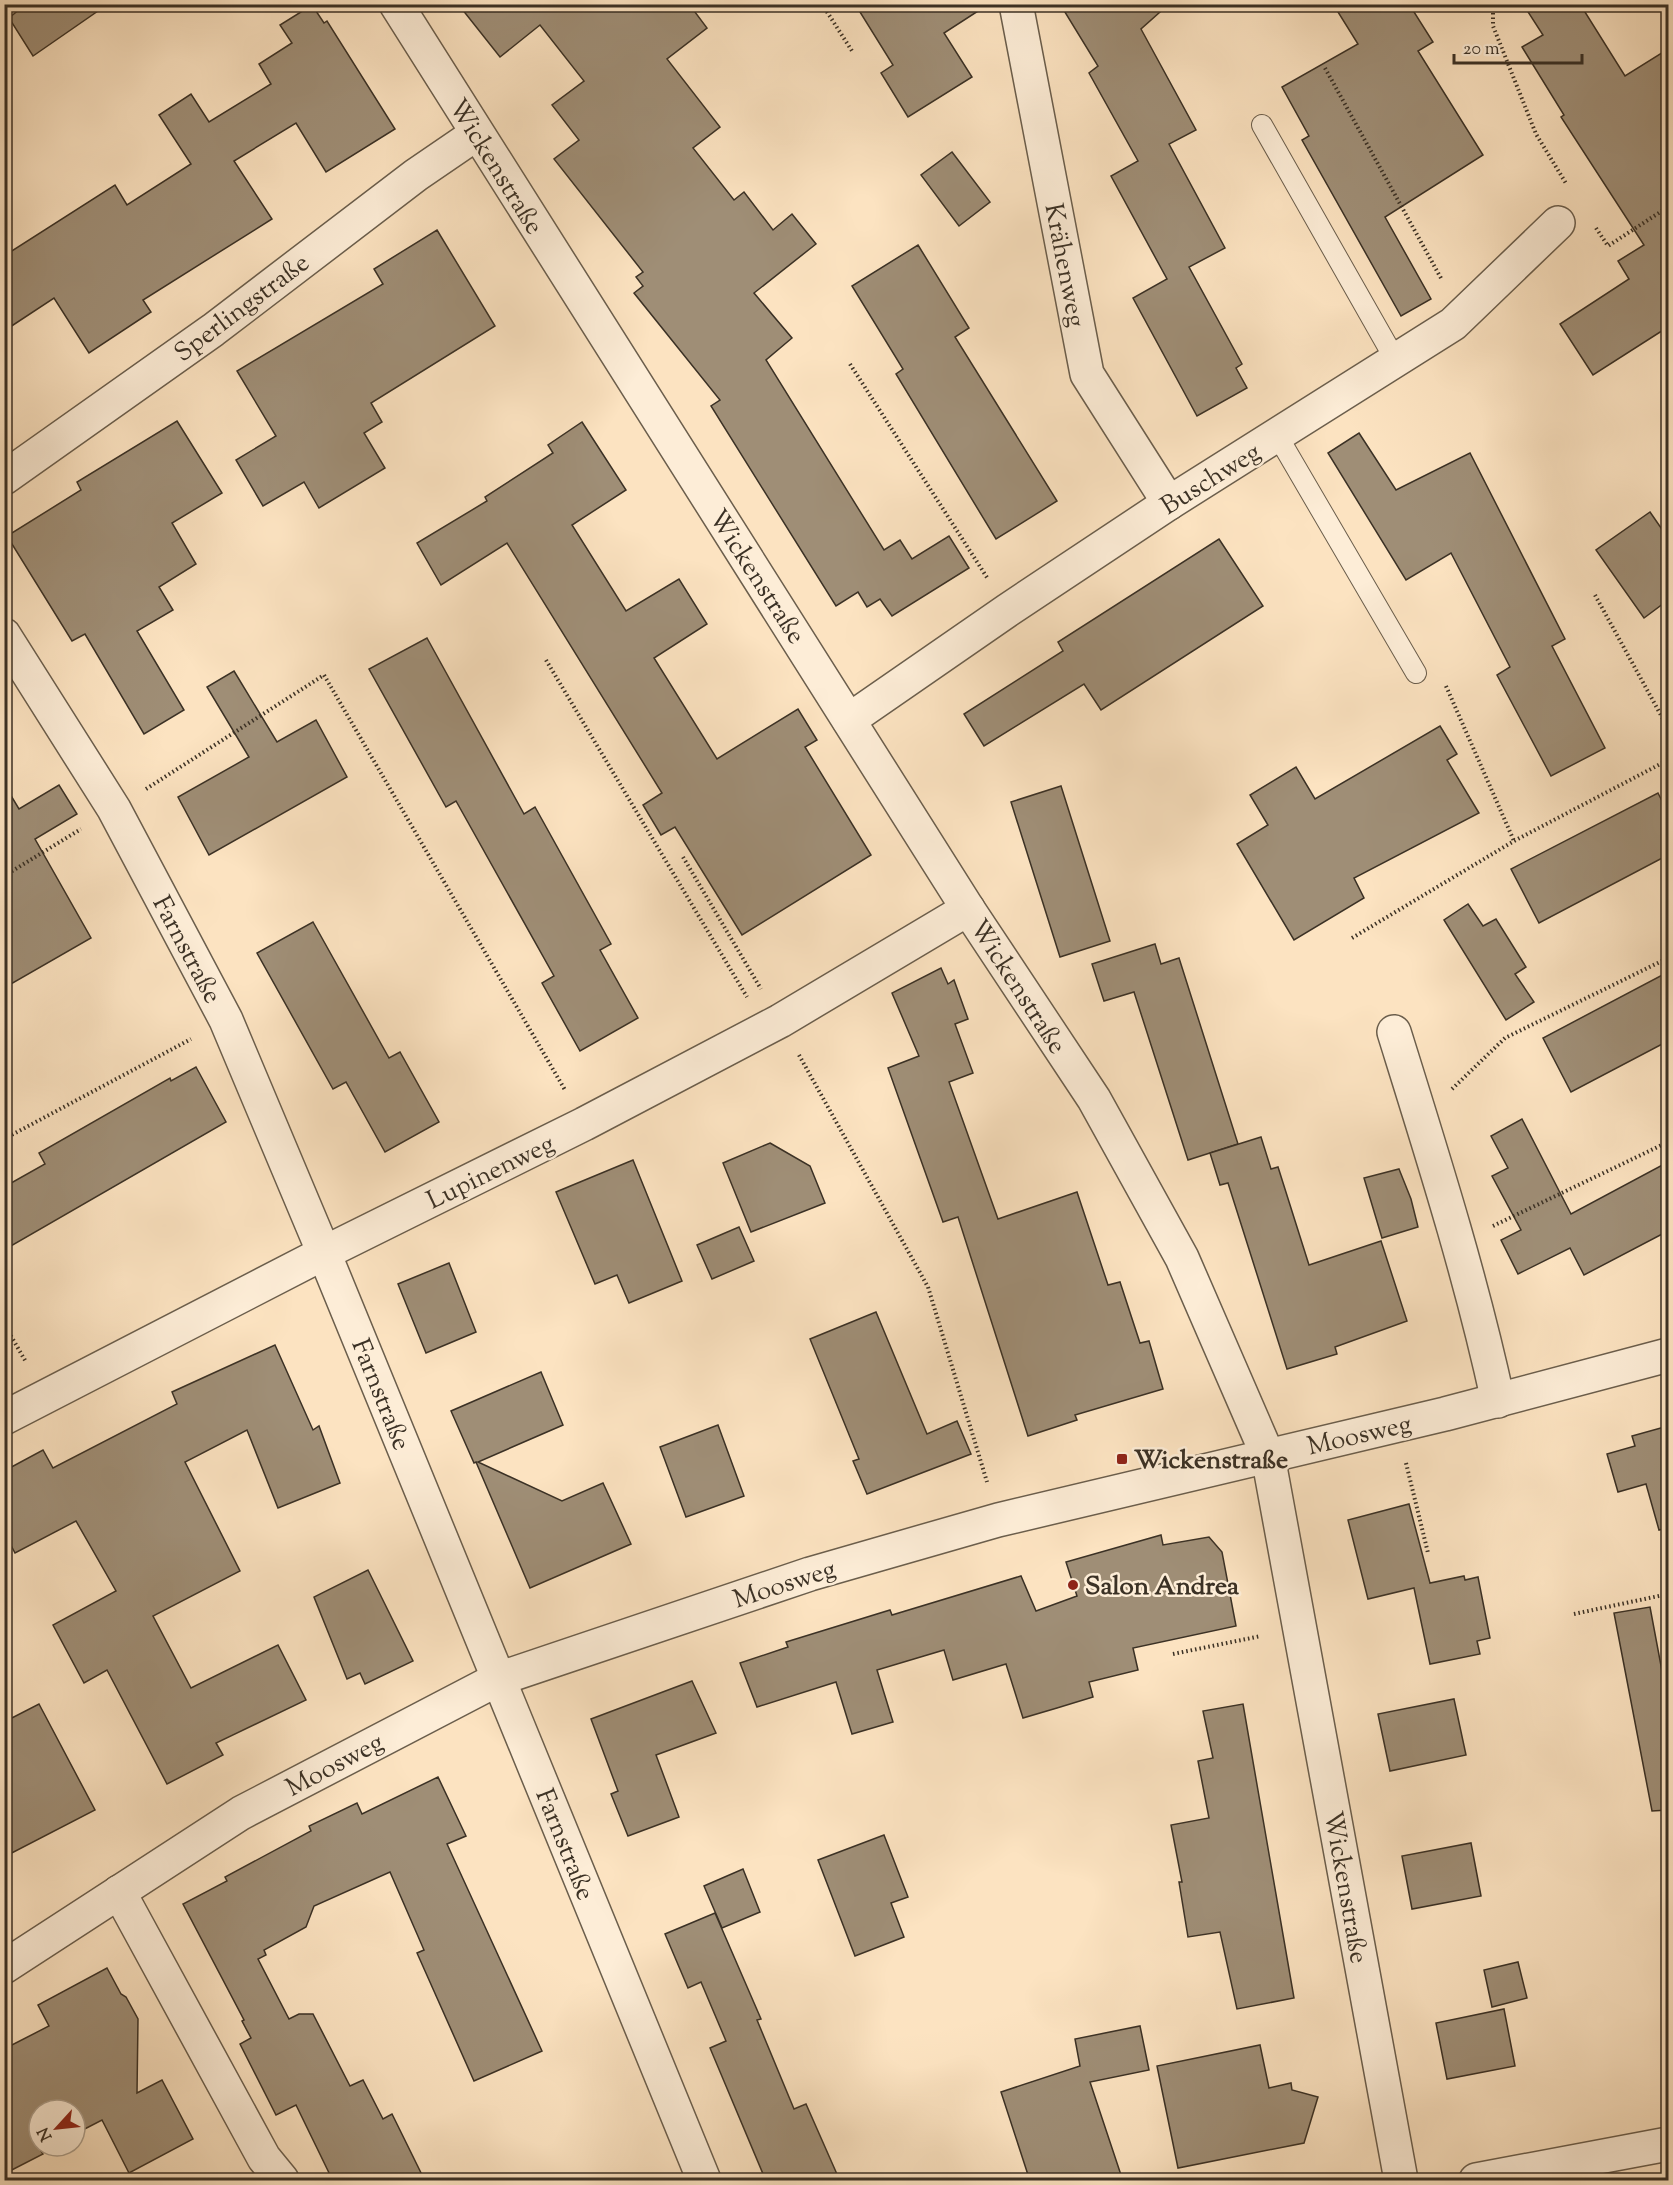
<svg xmlns="http://www.w3.org/2000/svg" width="1673" height="2185" viewBox="0 0 1673 2185" font-family="'Sorts Mill Goudy',serif">
<rect width="100%" height="100%" fill="#fce3c1"/>
<filter id="stains"><feTurbulence type="fractalNoise" baseFrequency=".00333" numOctaves="4"/><feColorMatrix values="0 0 0 0 .2 0 0 0 0 .09 0 0 0 0 .02 0 0 0 .5 -.17"/></filter>
<radialGradient id="worn" r=".72"><stop offset=".6" stop-color="#630" stop-opacity="0"/><stop offset="1" stop-color="#630" stop-opacity=".3"/></radialGradient>
<!-- building -->
<g fill="#9f8e76" stroke="#3b3125" stroke-width="1.5">
<path d="M26,4H108L33,56L9,18Z"/>
<path d="M458,4H689L707,28L667,59L720,127L693,148L734,200L744,192L773,230L792,214L816,244L754,293L792,338L766,360L884,550L900,540L912,559L949,536L969,568L892,616L880,599L867,607L858,592L836,606L711,406L720,400L634,293L643,286L636,277L643,272L554,159L579,140L552,105L584,81L540,25L500,57Z"/>
<path d="M855,4H989L944,33L972,77L908,117L881,73L893,65Z"/>
<path d="M1060,4H1169L1141,29L1196,130L1169,144L1225,248L1189,267L1242,364L1236,368L1247,388L1197,416L1133,298L1167,279L1111,176L1138,161L1089,73L1098,66Z"/>
<path d="M1333,4H1409L1433,42L1418,51L1483,155L1385,217L1431,299L1401,316L1302,140L1309,136L1282,87L1358,44Z"/>
<path d="M1523,4H1580L1625,76L1668,49V327L1593,375L1560,324L1629,279L1618,261L1644,245L1561,117L1564,115L1522,47L1543,35Z"/>
<path d="M312,5L324,23L327,21L395,129L326,172L296,123L234,161L272,219L143,300L151,312L89,353L54,298L4,331V256L115,185L127,205L191,164L159,115L191,94L209,122L271,84L259,64L292,43L280,25Z"/>
<path d="M952,152L990,202L959,226L921,175Z"/>
<path d="M437,230L495,326L371,403L382,422L364,433L385,468L319,508L304,482L263,506L236,460L276,436L237,371L383,284L374,269Z"/>
<path d="M918,245L969,328L955,337L1057,501L996,539L896,374L903,369L852,286Z"/>
<path d="M177,421L222,493L172,523L196,564L159,587L173,610L137,631L184,710L144,734L85,634L72,641L7,536L81,490L77,482Z"/>
<path d="M582,422L626,490L572,525L626,611L679,579L707,624L654,658L717,759L798,709L817,740L805,747L871,855L742,935L675,827L661,835L643,805L662,793L507,543L441,585L417,543L487,501L485,497L553,453L548,445Z"/>
<path d="M1359,433L1396,490L1470,453L1565,639L1552,646L1605,748L1551,776L1497,675L1510,667L1451,553L1406,580L1328,453Z"/>
<path d="M1650,512L1668,538V600L1644,618L1596,550Z"/>
<path d="M1219,539L1263,606L1101,710L1084,684L984,746L964,714L1063,651L1058,642Z"/>
<path d="M427,638L524,814L535,807L611,944L600,950L638,1018L580,1051L542,983L554,976L456,801L446,807L369,669Z"/>
<path d="M234,671L277,742L316,720L347,777L209,855L178,797L249,757L207,687Z"/>
<path d="M1440,726L1457,754L1447,760L1479,813L1354,878L1364,898L1294,940L1237,844L1268,825L1250,795L1296,767L1315,799Z"/>
<path d="M4,784L19,809L59,785L77,814L35,839L91,938L4,988Z"/>
<path d="M1061,786L1110,941L1060,957L1011,802Z"/>
<path d="M1658,793L1668,813V855L1539,923L1511,869Z"/>
<path d="M1468,904L1483,926L1496,919L1526,967L1515,974L1534,1002L1506,1020L1444,920Z"/>
<path d="M313,922L389,1058L400,1052L439,1122L385,1152L346,1082L333,1089L257,953Z"/>
<path d="M1155,944L1161,964L1179,958L1238,1144L1188,1160L1134,992L1104,1001L1092,964Z"/>
<path d="M941,968L948,984L954,980L968,1019L955,1024L973,1073L949,1082L998,1219L1077,1192L1108,1285L1120,1282L1140,1343L1149,1341L1163,1389L1075,1415L1077,1420L1028,1436L958,1217L943,1222L888,1068L919,1056L892,993Z"/>
<path d="M1668,972V1041L1571,1092L1543,1038Z"/>
<path d="M196,1067L226,1122L4,1250V1187L45,1164L39,1153L170,1078L171,1081Z"/>
<path d="M1522,1119L1571,1214L1668,1162V1231L1584,1275L1570,1248L1518,1274L1501,1240L1521,1230L1492,1176L1508,1168L1491,1136Z"/>
<path d="M1261,1137L1271,1169L1278,1167L1309,1265L1381,1241L1407,1321L1335,1347L1337,1354L1287,1369L1228,1183L1220,1185L1210,1153Z"/>
<path d="M770,1143L810,1166L825,1203L751,1232L723,1163Z"/>
<path d="M633,1160L682,1281L629,1303L617,1275L595,1284L556,1192Z"/>
<path d="M1399,1169L1411,1199L1418,1227L1382,1238L1364,1178Z"/>
<path d="M739,1227L754,1261L712,1279L697,1245Z"/>
<path d="M449,1263L476,1332L426,1353L398,1284Z"/>
<path d="M876,1312L927,1434L957,1421L971,1454L867,1494L853,1461L859,1459L810,1339Z"/>
<path d="M275,1345L313,1430L319,1426L340,1483L278,1508L247,1430L185,1462L240,1571L153,1616L191,1688L278,1645L306,1700L216,1743L223,1755L167,1784L107,1670L84,1683L53,1625L116,1591L76,1521L15,1553L4,1532V1471L43,1450L53,1468L177,1404L172,1392Z"/>
<path d="M541,1372L563,1425L478,1462L562,1501L603,1483L631,1544L530,1588L476,1462L474,1463L451,1411Z"/>
<path d="M718,1425L744,1496L686,1517L660,1447Z"/>
<path d="M1668,1426V1528L1659,1530L1646,1484L1618,1492L1607,1454L1635,1446L1632,1436Z"/>
<path d="M1409,1504L1430,1583L1464,1576L1465,1580L1478,1577L1490,1638L1477,1641L1480,1654L1430,1664L1414,1588L1368,1599L1348,1520Z"/>
<path d="M1161,1535L1163,1545L1209,1537L1222,1552L1236,1626L1133,1648L1138,1670L1089,1682L1093,1697L1057,1708L1023,1718L1006,1664L953,1680L944,1650L877,1670L893,1722L852,1734L836,1682L757,1707L740,1663L788,1647L786,1642L890,1610L892,1615L1021,1576L1036,1611L1077,1596L1066,1562Z"/>
<path d="M368,1570L413,1661L365,1684L360,1673L347,1679L314,1597Z"/>
<path d="M1650,1607L1668,1703V1810L1652,1811L1614,1613Z"/>
<path d="M692,1681L716,1733L656,1755L679,1817L628,1836L611,1794L618,1791L591,1719Z"/>
<path d="M1454,1699L1466,1755L1390,1771L1378,1714Z"/>
<path d="M39,1704L95,1810L4,1857V1722Z"/>
<path d="M1243,1704L1294,1998L1237,2009L1220,1932L1188,1937L1179,1882H1182L1171,1825L1209,1818L1198,1761L1213,1758L1203,1711Z"/>
<path d="M438,1777L466,1836L447,1844L542,2051L474,2081L417,1953L424,1950L390,1872L314,1906L306,1927L264,1950L266,1955L258,1959L289,2019L299,2014H313L350,2086L363,2080L383,2119L392,2114L425,2181H333L296,2105L276,2115L240,2044L251,2038L242,2021L244,2020L183,1904L227,1881L225,1877L311,1831L309,1826L357,1803L362,1814Z"/>
<path d="M884,1835L908,1897L891,1903L904,1937L855,1956L818,1860Z"/>
<path d="M1471,1843L1481,1896L1412,1909L1402,1856Z"/>
<path d="M743,1869L760,1912L722,1928L704,1886Z"/>
<path d="M715,1913L761,2019L757,2020L794,2109L806,2104L840,2181H766L710,2048L726,2041L701,1982L688,1988L665,1934Z"/>
<path d="M1518,1962L1527,1998L1492,2007L1484,1970Z"/>
<path d="M107,1968L121,1994L126,1997L138,2019L137,2093L162,2080L193,2139L129,2173L102,2120L75,2134V2110H39V2146H51L41,2151L43,2154L4,2174V2049L49,2026L38,2005Z"/>
<path d="M1504,2009L1515,2066L1447,2079L1436,2023Z"/>
<path d="M1140,2026L1149,2070L1090,2082L1123,2181H1030L1001,2092L1080,2066L1075,2039Z"/>
<path d="M1260,2045L1269,2088L1291,2083L1292,2090L1318,2097L1304,2143L1178,2168L1157,2066Z"/>
</g>
<g fill="none" stroke-linecap="round" stroke-linejoin="round">
<!-- service casing -->
<g stroke="#6b5e4c" stroke-width="22">
<g id="service">
<path d="M1262,125L1396,361"/>
<path d="M1277,435L1416,673"/>
</g>
</g>
<!-- minor casing -->
<g stroke="#6b5e4c" stroke-width="36">
<g id="minor">
<path d="M396,4L968,909L1094,1099L1182,1258L1268,1456L1401,2180"/>
<path d="M1016,4L1087,374L1169,503"/>
<path d="M4,478L213,330L416,175L476,134"/>
<path d="M4,635L114,809L226,1020L324,1253L704,2180"/>
<path d="M849,720L1008,610L1169,503L1453,324L1558,223"/>
<path d="M1394,1032C1432,1154 1471,1276 1498,1401"/>
<path d="M4,1418L324,1253L584,1124L780,1021L968,909"/>
<path d="M119,1892L264,2158L282,2180"/>
<path d="M4,1967L241,1813L498,1679L810,1574L998,1520L1445,1414L1668,1355"/>
<path d="M1476,2180L1668,2144"/>
</g>
</g>
<!-- path -->
<g stroke="#3b3125" stroke-width="4" stroke-dasharray="1.5 3" stroke-linecap="butt">
<path d="M822,4L852,51"/>
<path d="M1493,4V26L1536,134L1567,185"/>
<path d="M1325,68L1442,280"/>
<path d="M1596,228L1608,246L1668,207"/>
<path d="M850,364L988,579"/>
<path d="M1595,595L1668,728"/>
<path d="M546,660L747,997"/>
<path d="M1446,686L1514,841"/>
<path d="M146,789L324,675L565,1090"/>
<path d="M683,857L761,989"/>
<path d="M4,876L81,829"/>
<path d="M1352,938L1514,841L1668,760"/>
<path d="M799,1055L928,1287L987,1482"/>
<path d="M1452,1089L1505,1038L1668,958"/>
<path d="M4,1139L191,1039"/>
<path d="M1493,1226L1668,1142"/>
<path d="M4,1324L26,1362"/>
<path d="M1406,1463L1428,1553"/>
<path d="M1574,1614L1668,1594"/>
<path d="M1173,1654L1261,1636"/>
</g>
<!-- service -->
<use href="#service" stroke="#fdedd7" stroke-width="20"/>
<!-- minor -->
<use href="#minor" stroke="#fdedd7" stroke-width="33"/>
</g>
<!-- markers -->
<g fill="#8f2418" stroke="#fdedd7" stroke-width="2">
<rect x="1116" y="1453" width="12" height="12" rx="3"/>
<circle cx="1073" cy="1585" r="6"/>
</g>
<g text-anchor="middle" stroke-width="5" stroke-linejoin="round" paint-order="stroke">
<!-- street labels -->
<g font-size="26" fill="#3b3125" stroke="#fdedd7">
<text transform="translate(497 166) rotate(58)" y="9">Wickenstraße</text>
<text transform="translate(1066 265) rotate(79)" y="9">Krähenweg</text>
<text transform="translate(241 307) rotate(-37)" y="9">Sperlingstraße</text>
<text transform="translate(1210 478) rotate(-32)" y="9">Buschweg</text>
<text transform="translate(758 576) rotate(57)" y="9">Wickenstraße</text>
<text transform="translate(188 949) rotate(62)" y="9">Farnstraße</text>
<text transform="translate(1019 986) rotate(57)" y="9">Wickenstraße</text>
<text transform="translate(490 1171) rotate(-26)" y="9">Lupinenweg</text>
<text transform="translate(382 1394) rotate(68)" y="9">Farnstraße</text>
<text transform="translate(1359 1434) rotate(-13)" y="9">Moosweg</text>
<text transform="translate(784 1583) rotate(-18)" y="9">Moosweg</text>
<text transform="translate(334 1764) rotate(-28)" y="9">Moosweg</text>
<text transform="translate(566 1844) rotate(68)" y="9">Farnstraße</text>
<text transform="translate(1347 1887) rotate(80)" y="9">Wickenstraße</text>
</g>
<!-- poi labels -->
<g font-size="26" font-weight="bold" fill="#3b3125" stroke="#fdedd7" text-anchor="start">
<text x="1134" y="1468">Wickenstraße</text>
<text x="1085" y="1594">Salon Andrea</text>
</g>
</g>
<!-- margin -->
<rect width="1673" height="2185" fill="none" stroke="#fce3c1" stroke-width="24"/>
<rect x="6" y="6" width="1661" height="2173" fill="none" stroke="#3b3125" stroke-width="3"/>
<rect x="12" y="12" width="1649" height="2161" fill="none" stroke="#3b3125" stroke-width="1.5"/>
<!-- north arrow -->
<g transform="translate(57 2128) rotate(243)"><circle r="28" fill="#fdedd7" stroke="#afa290" stroke-width="1.5"/>
<path d="M0-4.5L10 22L0 15L-10 22Z" fill="#8f2418"/>
<text y="-9" font-size="16" font-weight="bold" text-anchor="middle" fill="#3b3125">N</text>
</g>
<!-- scale -->
<path d="M1454 54v9h128v-9" fill="none" stroke="#3b3125" stroke-width="3"/>
<text x="1463" y="54" font-size="18" fill="#3b3125" stroke="#fdedd7" stroke-width="4.5" paint-order="stroke">20 m</text>
<rect width="100%" height="100%" filter="url(#stains)"/>
<rect width="100%" height="100%" fill="url(#worn)"/>
</svg>
